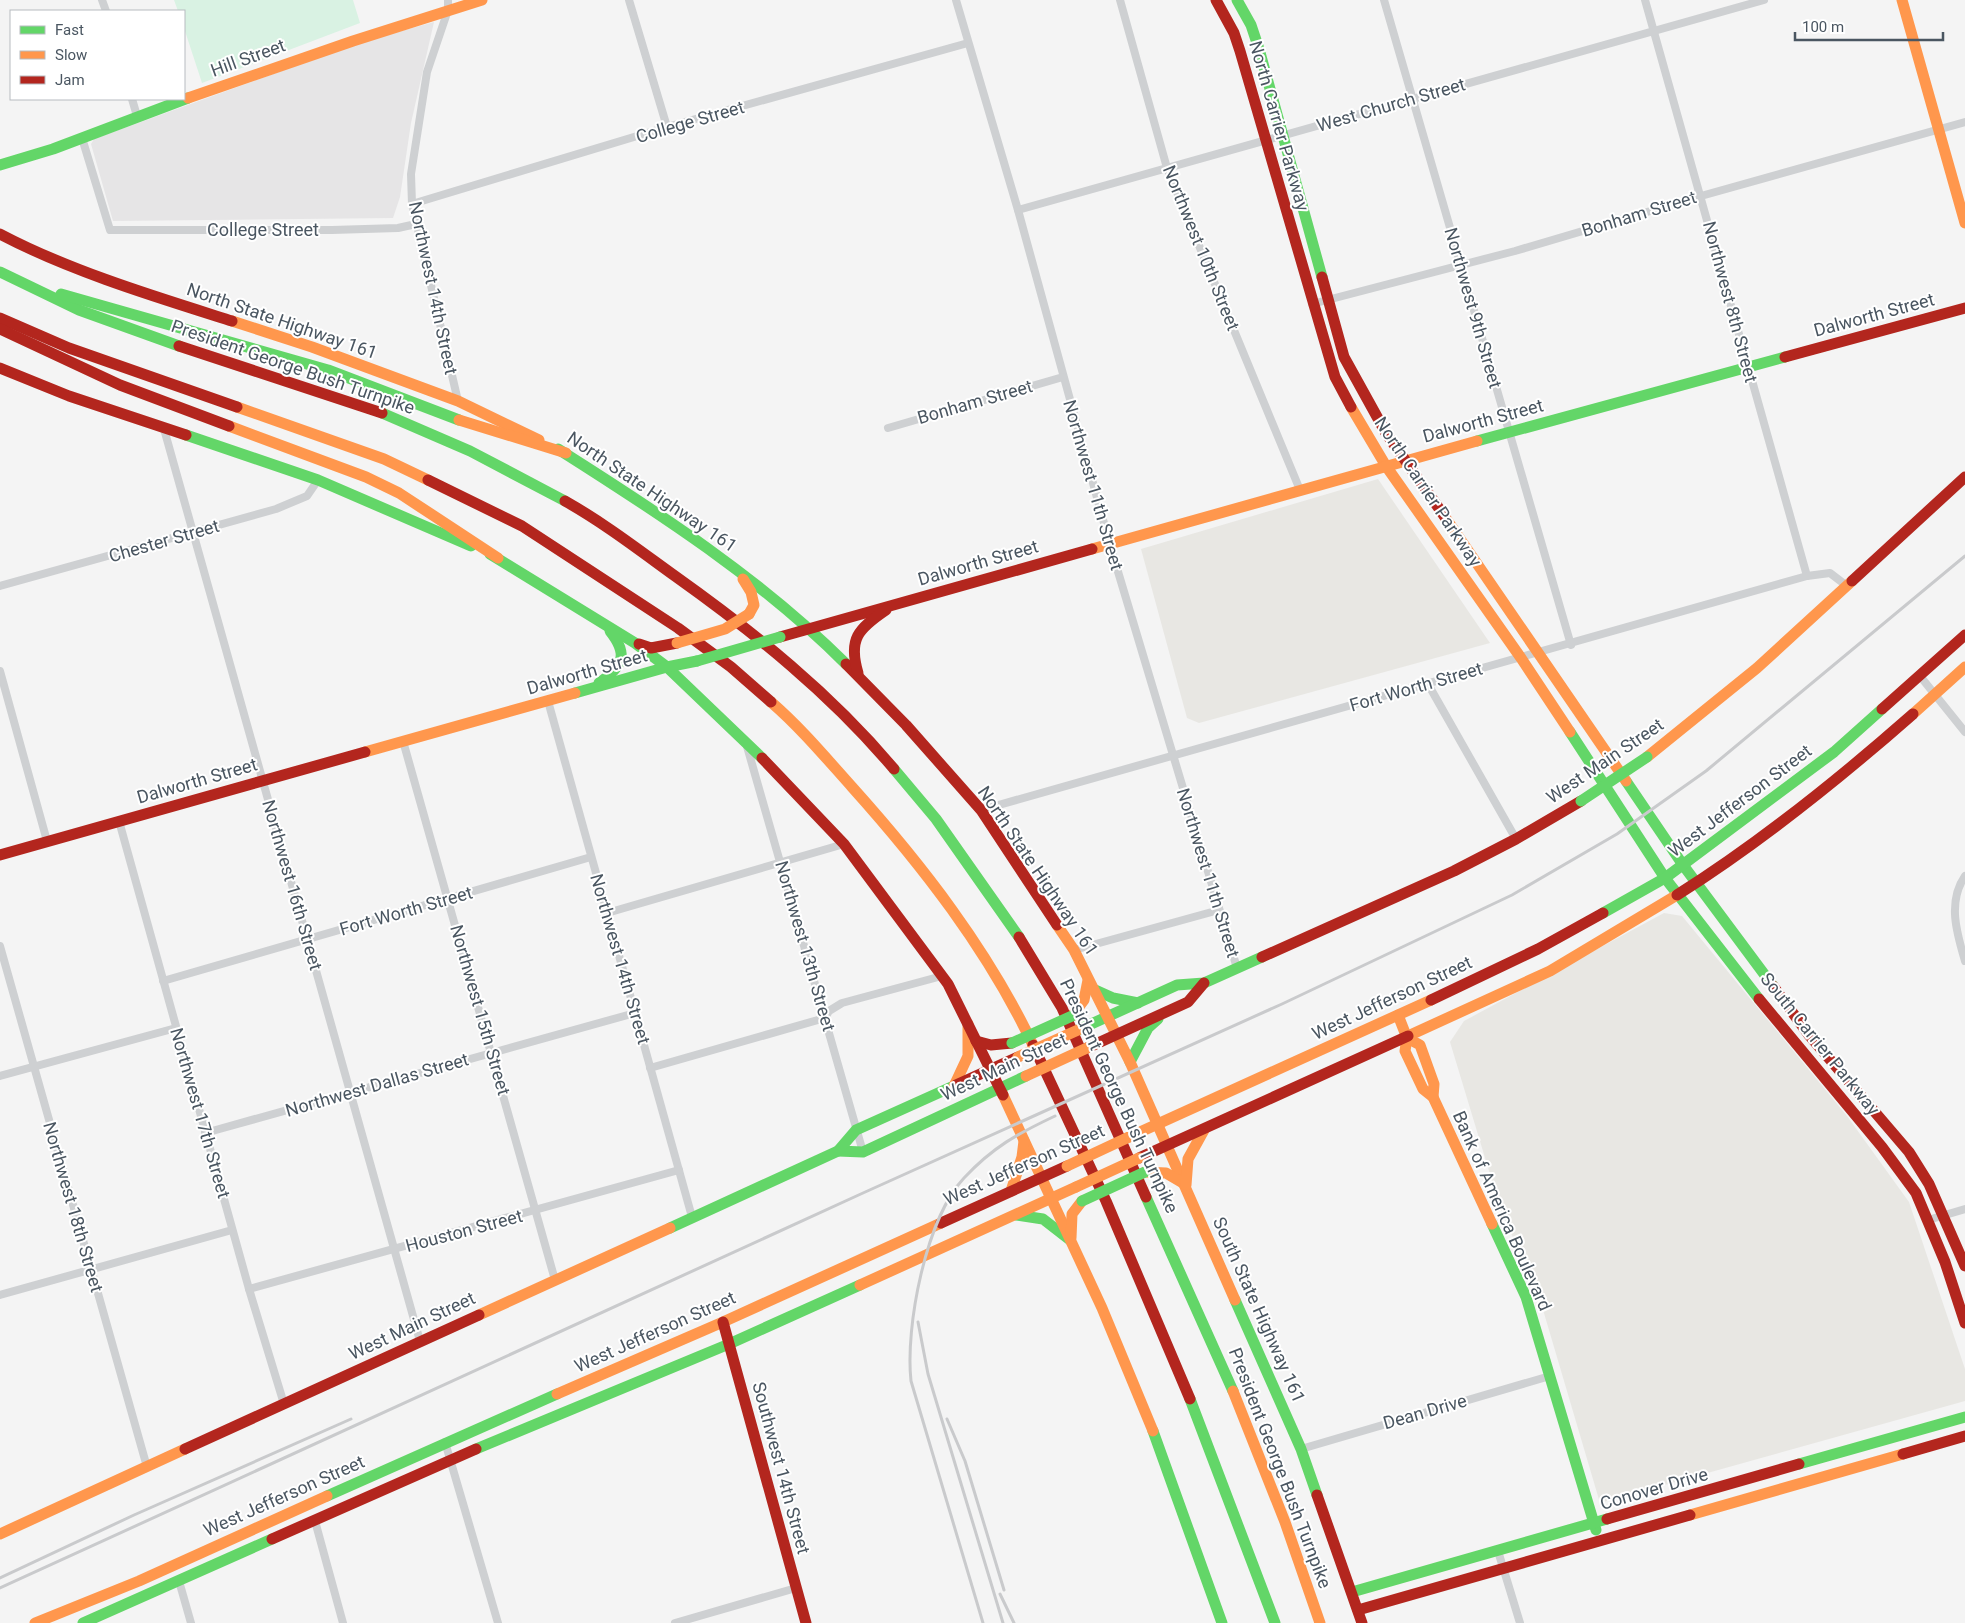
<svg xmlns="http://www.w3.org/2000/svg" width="1965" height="1623" viewBox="0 0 1965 1623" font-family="Roboto,sans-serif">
<rect width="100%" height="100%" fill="#f4f4f4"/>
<!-- commercial -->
<g fill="#e8e7e3">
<path d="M1378,479L1490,643L1199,723L1187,718L1141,549Z"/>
<path d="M1664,913L1682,916L1847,1116L1909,1202L1965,1369V1401L1600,1503L1536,1286L1502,1214L1450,1042L1464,1021Z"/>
</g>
<!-- education -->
<path fill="#e6e5e6" d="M434,22L411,123L400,197L393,218L113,221L91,144L94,139L362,42Z"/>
<!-- green -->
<path fill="#d9f2e3" d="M174,0H353L360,23L202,83L184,28V11H178Z"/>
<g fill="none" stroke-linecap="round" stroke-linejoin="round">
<!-- street -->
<g stroke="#ced0d2" stroke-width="8">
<path d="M102,0L106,11"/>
<path d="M448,0V10L427,72L411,174L412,204L458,401"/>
<path d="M629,0L667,127"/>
<path d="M956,0L1018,210L1110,545L1237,968"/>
<path d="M1120,0L1167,168L1300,490"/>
<path d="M1384,0L1571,645"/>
<path d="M1645,0L1807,576"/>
<path d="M132,99L137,116"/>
<path d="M82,138L110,230H332L398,228L416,224"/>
<path d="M412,204L667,127L968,43"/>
<path d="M1018,210L1764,0"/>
<path d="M1312,304L1515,251L1701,196L1965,122"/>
<path d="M888,428L1063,377"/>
<path d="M164,429L420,1341"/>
<path d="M0,586L276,509L307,496L318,480"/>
<path d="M0,671L47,841"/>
<path d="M1920,676L1965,732"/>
<path d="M1428,684L1516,839"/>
<path d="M548,701L692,1217"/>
<path d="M403,741L555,1280"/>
<path d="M746,743L863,1152"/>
<path d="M981,810L1807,576L1830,573L1847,586"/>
<path d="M119,821L249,1289L284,1404"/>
<path d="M1965,876C1947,902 1957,934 1965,961"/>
<path d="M607,913L844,844"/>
<path d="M0,946L147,1467"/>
<path d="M1074,950L1219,910"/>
<path d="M163,981L591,857"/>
<path d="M650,1068L825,1018L829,1011L842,1003L942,976"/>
<path d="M0,1076L176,1028"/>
<path d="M205,1133L635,1013"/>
<path d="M1928,1220L1965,1209"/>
<path d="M249,1289L679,1170"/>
<path d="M0,1295L232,1230"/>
<path d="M445,1442L498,1623"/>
<path d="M1301,1449L1550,1376"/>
<path d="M315,1521L343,1623"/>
<path d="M1498,1551L1520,1623"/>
<path d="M179,1581L191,1623"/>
<path d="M675,1623L796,1588"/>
</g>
<!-- fast -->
<g stroke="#63d668" stroke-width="11">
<path d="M1237,0L1251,25L1259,49L1322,277"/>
<path d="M0,165L53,149L188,98"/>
<path d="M0,272L79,310L179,346"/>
<path d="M61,294L328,370L459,420"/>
<path d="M382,413L470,451L565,501"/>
<path d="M186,435L318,480L471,546"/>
<path d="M1477,441L1785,357"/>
<path d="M558,449C659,513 761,579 846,664"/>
<path d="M490,554L635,643L667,667L762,758"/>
<path d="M599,683C623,666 629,655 610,631"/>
<path d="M575,693L667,667L697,661"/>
<path d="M1570,732L1665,878L1759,999"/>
<path d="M894,769L936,819L1019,937"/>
<path d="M1626,781L1683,865L1773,986"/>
<path d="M1603,913L1665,878L1834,752L1882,709"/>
<path d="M1093,989L1113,998L1138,1003"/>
<path d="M1078,1030L1177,985L1204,983L1262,957"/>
<path d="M1130,1062L1148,1028L1158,1019"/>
<path d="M838,1151L863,1152L1026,1076"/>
<path d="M1146,1197L1233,1391"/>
<path d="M1016,1215L1043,1219L1070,1240"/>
<path d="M1492,1224L1526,1297L1596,1530"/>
<path d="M670,1228L838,1151L856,1130L956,1085"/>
<path d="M1235,1300L1301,1449L1317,1495"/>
<path d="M1190,1399L1275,1623"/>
<path d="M1153,1431L1222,1623"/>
<path d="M476,1449L729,1344L860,1285"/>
<path d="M1799,1464L1965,1417"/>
<path d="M327,1496L557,1394"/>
<path d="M1352,1592L1607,1519"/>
<path d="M83,1623L272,1539"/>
</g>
<!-- slow -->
<g stroke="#ff974d" stroke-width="11">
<path d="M1902,0L1965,223"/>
<path d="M188,98L353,41L482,0"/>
<path d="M232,321L312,347L458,401L539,440"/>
<path d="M237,407L384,459L428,480"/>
<path d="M1351,407L1386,466L1521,658L1570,732"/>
<path d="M459,420L566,453"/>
<path d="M229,426L366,477L399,493L498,558"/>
<path d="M1445,517L1626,781"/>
<path d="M1092,549L1477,441"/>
<path d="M743,579L751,592L754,605L749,614"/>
<path d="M771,702C801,728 826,758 852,787C922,865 988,950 1033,1045"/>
<path d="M1913,714L1965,667"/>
<path d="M365,752L575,693"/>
<path d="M1647,757L1757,668L1852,581"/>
<path d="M1057,925L1074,950L1130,1062L1235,1300"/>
<path d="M1398,1015L1407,1038L1405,1051L1423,1089L1433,1097L1492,1224"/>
<path d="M1072,1016L1084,1000L1088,980"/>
<path d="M1408,1036L1550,971L1677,895"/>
<path d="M1407,1038L1420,1045L1434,1084L1433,1097"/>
<path d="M954,1086L968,1056V1024"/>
<path d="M1003,1095L1102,1308L1153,1431"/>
<path d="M1129,1137L1431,1000"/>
<path d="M1145,1172L1166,1173L1183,1183"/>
<path d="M1186,1185L1188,1159L1204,1130"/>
<path d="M1011,1191L1022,1157L1024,1141"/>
<path d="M1071,1238L1072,1214L1082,1201"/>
<path d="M860,1285L1076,1187"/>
<path d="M479,1315L670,1228"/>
<path d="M1233,1391L1285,1522L1320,1623"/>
<path d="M557,1394L723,1322L941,1223"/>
<path d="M1690,1515L1903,1454"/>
<path d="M0,1534L185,1449"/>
<path d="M35,1623L139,1581L327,1496"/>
</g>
<!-- jam -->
<g stroke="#b3261e" stroke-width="11">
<path d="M1216,0L1234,33L1240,51L1335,377L1351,407"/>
<path d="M0,234C70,271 156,297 232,321"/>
<path d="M1322,277L1344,357L1386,433L1445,517"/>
<path d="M0,318L69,348L237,407"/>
<path d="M0,329L120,385L229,426"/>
<path d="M179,346L382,413"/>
<path d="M1785,357L1965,308"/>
<path d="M0,368L69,396L186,435"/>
<path d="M428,480L522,526L678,628L731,667L771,702"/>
<path d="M565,501C604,523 639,550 675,576C755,633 831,694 894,769"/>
<path d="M1852,581L1965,477"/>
<path d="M780,637L1092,549"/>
<path d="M639,644L651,648L677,643"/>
<path d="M846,664L906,725L981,810L1057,925"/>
<path d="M858,673C848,639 858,629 886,610"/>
<path d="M1882,709L1965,635"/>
<path d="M762,758L844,844L948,984L1003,1095"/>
<path d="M0,855L365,752"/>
<path d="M1677,895C1761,842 1838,780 1913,714"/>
<path d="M1019,937L1062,1008L1146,1197"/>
<path d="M1262,957L1454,871L1516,839L1581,801"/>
<path d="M1773,986L1809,1035L1909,1152L1929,1184L1965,1266"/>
<path d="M1759,999L1882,1147L1916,1193L1945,1262L1965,1323"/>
<path d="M1431,1000L1538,949L1603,913"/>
<path d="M976,1041L991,1045L1012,1043"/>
<path d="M1033,1045L1106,1201L1190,1399"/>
<path d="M1087,1048L1188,1002L1204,983"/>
<path d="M956,1085L1018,1057"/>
<path d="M1139,1158L1408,1036"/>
<path d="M941,1223L1067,1166"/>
<path d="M723,1322L806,1623"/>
<path d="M185,1449L479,1315"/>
<path d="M1903,1454L1965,1436"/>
<path d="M1317,1495L1362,1623"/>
<path d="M1607,1519L1799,1464"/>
<path d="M272,1539L476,1449"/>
<path d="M1358,1610L1690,1515"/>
</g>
<!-- rail -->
<g stroke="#c9cacc" stroke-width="3">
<path d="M918,1322L928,1374L1003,1623"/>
<path d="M947,1419L965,1461L1004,1590"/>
<path d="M0,1578L134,1515L351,1419"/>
<path d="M0,1588L863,1193L1282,1004L1512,895L1617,834L1706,771L1965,556"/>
<path d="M1000,1594L1014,1623"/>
<path d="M983,1623L911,1381C905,1327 926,1218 964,1178C993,1147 1017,1134 1055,1116"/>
</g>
<!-- fast-bridge -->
<g stroke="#63d668" stroke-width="11">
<path d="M697,661L780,637"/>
<path d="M1581,801L1647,757"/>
<path d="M1012,1043L1072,1016"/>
<path d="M1082,1201L1145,1172"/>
</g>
<!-- slow-bridge -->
<g stroke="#ff974d" stroke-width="11">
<path d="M677,643L725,629L749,614"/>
<path d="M1018,1057L1078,1030"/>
<path d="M1026,1076L1087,1048"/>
<path d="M1067,1166L1129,1137"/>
<path d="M1076,1187L1139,1158"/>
</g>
</g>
<g text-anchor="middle" stroke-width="4" stroke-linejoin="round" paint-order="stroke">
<!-- street labels -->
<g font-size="18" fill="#4a5661" stroke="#fff">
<text transform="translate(248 58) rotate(-20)" y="6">Hill Street</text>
<text transform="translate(1391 105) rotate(-16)" y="6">West Church Street</text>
<text transform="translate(690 122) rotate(-16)" y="6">College Street</text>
<text transform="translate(1279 126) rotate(74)" y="6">North Carrier Parkway</text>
<text transform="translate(1639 214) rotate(-17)" y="6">Bonham Street</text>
<text x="263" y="236">College Street</text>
<text transform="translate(1201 248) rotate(68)" y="6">Northwest 10th Street</text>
<text transform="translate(433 288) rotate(78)" y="6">Northwest 14th Street</text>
<text transform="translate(1730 302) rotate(75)" y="6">Northwest 8th Street</text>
<text transform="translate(1473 308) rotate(74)" y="6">Northwest 9th Street</text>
<text transform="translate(1874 315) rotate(-15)" y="6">Dalworth Street</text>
<text transform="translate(282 321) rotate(19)" y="6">North State Highway 161</text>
<text transform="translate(293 367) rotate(19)" y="6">President George Bush Turnpike</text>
<text transform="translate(975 402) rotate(-16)" y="6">Bonham Street</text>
<text transform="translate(1483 421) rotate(-15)" y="6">Dalworth Street</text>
<text transform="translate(1093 485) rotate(74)" y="6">Northwest 11th Street</text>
<text transform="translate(652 492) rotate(34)" y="6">North State Highway 161</text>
<text transform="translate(1428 492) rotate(56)" y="6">North Carrier Parkway</text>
<text transform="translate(164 541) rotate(-16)" y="6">Chester Street</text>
<text transform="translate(978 563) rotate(-16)" y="6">Dalworth Street</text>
<text transform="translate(587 672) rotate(-16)" y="6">Dalworth Street</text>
<text transform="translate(1416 687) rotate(-16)" y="6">Fort Worth Street</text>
<text transform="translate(1605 761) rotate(-34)" y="6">West Main Street</text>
<text transform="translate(197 781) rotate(-16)" y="6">Dalworth Street</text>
<text transform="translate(1740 801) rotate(-37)" y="6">West Jefferson Street</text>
<text transform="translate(1038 871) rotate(56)" y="6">North State Highway 161</text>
<text transform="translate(1208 873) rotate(73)" y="6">Northwest 11th Street</text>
<text transform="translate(292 885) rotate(74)" y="6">Northwest 16th Street</text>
<text transform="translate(406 911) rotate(-16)" y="6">Fort Worth Street</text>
<text transform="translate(805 946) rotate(74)" y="6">Northwest 13th Street</text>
<text transform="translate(620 959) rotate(74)" y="6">Northwest 14th Street</text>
<text transform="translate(1392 998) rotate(-25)" y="6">West Jefferson Street</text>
<text transform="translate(480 1010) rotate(74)" y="6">Northwest 15th Street</text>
<text transform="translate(1820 1044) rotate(51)" y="6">South Carrier Parkway</text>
<text transform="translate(1004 1067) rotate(-25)" y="6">West Main Street</text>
<text transform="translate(377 1085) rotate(-16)" y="6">Northwest Dallas Street</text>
<text transform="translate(1119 1096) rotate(65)" y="6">President George Bush Turnpike</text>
<text transform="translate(200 1113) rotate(74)" y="6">Northwest 17th Street</text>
<text transform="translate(1024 1165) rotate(-24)" y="6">West Jefferson Street</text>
<text transform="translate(73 1207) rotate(74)" y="6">Northwest 18th Street</text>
<text transform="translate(1502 1211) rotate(66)" y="6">Bank of America Boulevard</text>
<text transform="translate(464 1231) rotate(-15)" y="6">Houston Street</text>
<text transform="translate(1259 1310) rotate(66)" y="6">South State Highway 161</text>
<text transform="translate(412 1326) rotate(-25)" y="6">West Main Street</text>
<text transform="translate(655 1332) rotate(-24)" y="6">West Jefferson Street</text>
<text transform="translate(1425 1412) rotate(-16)" y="6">Dean Drive</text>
<text transform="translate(781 1468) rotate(75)" y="6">Southwest 14th Street</text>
<text transform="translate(1280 1468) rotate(69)" y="6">President George Bush Turnpike</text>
<text transform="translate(1654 1489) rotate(-16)" y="6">Conover Drive</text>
<text transform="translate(284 1496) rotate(-24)" y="6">West Jefferson Street</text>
</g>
</g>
<!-- legend -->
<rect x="10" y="10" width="175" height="90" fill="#ffffff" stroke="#b7bbc0"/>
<rect x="20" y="26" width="25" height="8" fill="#63d668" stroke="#b7bbc0"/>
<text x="55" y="35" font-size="15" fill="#4a5661">Fast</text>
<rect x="20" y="51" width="25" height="8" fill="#ff974d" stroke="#b7bbc0"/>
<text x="55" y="60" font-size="15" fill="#4a5661">Slow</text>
<rect x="20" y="76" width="25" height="8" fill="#b3261e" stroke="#b7bbc0"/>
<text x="55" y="85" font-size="15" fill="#4a5661">Jam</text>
<!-- scale -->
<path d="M1795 32v8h148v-8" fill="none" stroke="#4a5661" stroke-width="2.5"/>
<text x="1802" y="32" font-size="15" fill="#4a5661" stroke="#ffffff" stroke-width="4" paint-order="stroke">100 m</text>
</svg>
